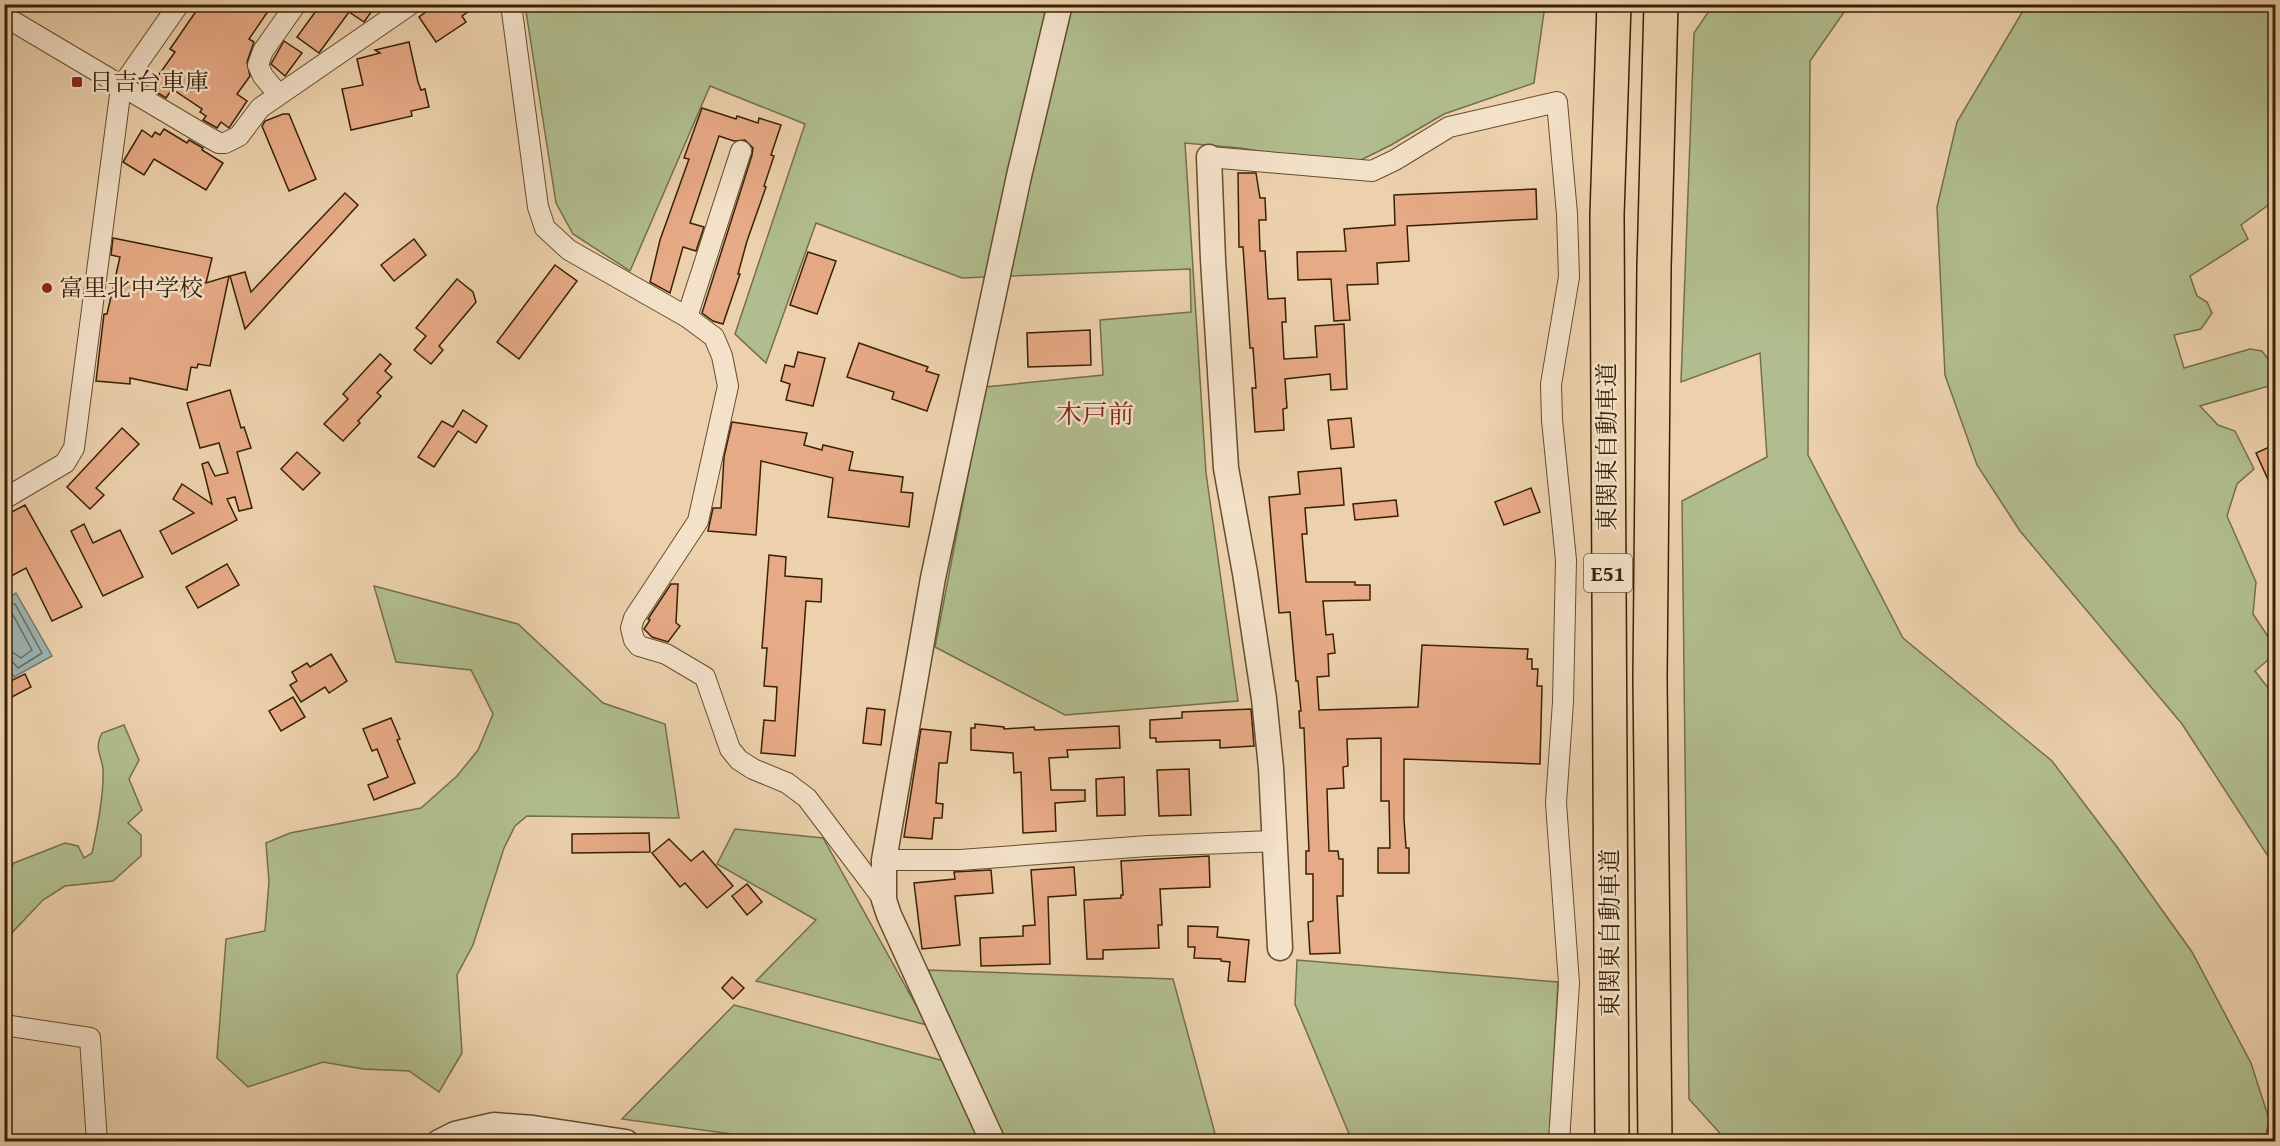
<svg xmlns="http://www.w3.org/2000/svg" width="2280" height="1146" viewBox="0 0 2280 1146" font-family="'Gentium Book Plus','Noto Serif JP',serif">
<rect width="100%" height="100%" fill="#ecd1ac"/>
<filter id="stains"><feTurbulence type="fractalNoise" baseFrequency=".00333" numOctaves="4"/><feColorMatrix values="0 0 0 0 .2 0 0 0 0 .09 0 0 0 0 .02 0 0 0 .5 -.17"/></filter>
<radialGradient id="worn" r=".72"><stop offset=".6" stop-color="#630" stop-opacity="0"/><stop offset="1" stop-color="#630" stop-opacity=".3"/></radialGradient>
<!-- green -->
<g fill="#b1bd8e" stroke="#746f49" stroke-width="1.5">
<path d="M2027,4L2275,5V200L2241,225L2248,239L2190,276L2197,296L2207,302L2212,313L2201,329L2174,335L2184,368L2250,349L2262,351L2271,363L2269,386L2200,406L2218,425L2235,431L2254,469L2237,484L2227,516L2256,582L2253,614L2275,647V654L2255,671L2275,697V867L2182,724L2020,531L1977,465L1945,375L1937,207L1957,122Z"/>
<path d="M525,5H1545L1534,83L1444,114L1391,145L1349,166L1240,148L1185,143L1206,473L1238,701L1065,715L935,647L985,387L1103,375L1100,320L1191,312L1190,269L962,278L816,223L766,363L735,334L805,124L710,86L630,271L573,234L556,203Z"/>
<path d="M1713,5H1849L1810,61L1808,455L1903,638L2052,761L2117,847L2192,952L2251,1063L2269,1119L2265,1141H1727L1689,1099L1682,501L1767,457L1760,353L1681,382L1694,33Z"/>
<path d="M374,586L518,624L603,703L665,724L679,818L527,816L515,826L504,848L473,945L457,975L462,1053L439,1092L409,1071L363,1069L323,1062L248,1087L217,1058L226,939L265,931L269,882L266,843L290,833L421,808L457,776L478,750L493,714L471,670L396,662Z"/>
<path d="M124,725L139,760L129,779L142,810L128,823L141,835V856L113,881L65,886L43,900L5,940V873L14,863L65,843L78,846L84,858L92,853C97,830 104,791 103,769C101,753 94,749 102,733Z"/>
<path d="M735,829L823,838L927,1025L756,981L816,920L717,864Z"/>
<path d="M1297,960L1558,982L1549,1141H1352L1295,1004Z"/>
<path d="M927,970L1173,979L1217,1141H1005Z"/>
<path d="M734,1005L944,1061L982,1141L790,1142L622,1119Z"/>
</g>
<!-- water -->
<path fill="#9cb5b3" stroke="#747a6d" stroke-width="1.5" d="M16,593L52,656L14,677L5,660L4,600Z"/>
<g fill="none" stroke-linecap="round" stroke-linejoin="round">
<!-- shore -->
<g stroke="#6a6b5c" stroke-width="1.5">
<path d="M4,605L15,604L42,653L18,668L10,659L4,658"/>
<path d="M4,613H12L32,650L21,658L12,652L4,650"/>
</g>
</g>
<!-- building -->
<g fill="#e7aa86" stroke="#382104" stroke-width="1.5">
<path d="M201,4H273L249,39L254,42L247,62L250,76L237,94L247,101L229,128L221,122L217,128L203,120L206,116L200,112L202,109L172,89L166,98L141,83L149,71L158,76L175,52L170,49Z"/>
<path d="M321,4H377L364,22L349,12L319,53L297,37Z"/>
<path d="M437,4H480L462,16L466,22L436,42L419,17Z"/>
<path d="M284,41L302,53L285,76L271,64Z"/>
<path d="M409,42L418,82L421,90L425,89L429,107L411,111L412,116L351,130L342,89L363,85L357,59L380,53L375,50Z"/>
<path d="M702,108L736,119L737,116L758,123L759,118L781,125L771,155L774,156L764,186L766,187L747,241L738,274H740L723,324L713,321L702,313L752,155L753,148L745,140L734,141L719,136L690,223L704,227L696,251L683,247L670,293L650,282L660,240L689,159L684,158Z"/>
<path d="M283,114H289L316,179L289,191L262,126L265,121Z"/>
<path d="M164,129L187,143L189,140L203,148L202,150L223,163L206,190L154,159L144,175L123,162L142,130L152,137L155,132L160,135Z"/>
<path d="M1238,173H1256L1260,198H1265L1266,220H1259L1260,251H1265L1268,299L1285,298L1286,322H1282L1284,359L1317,357L1315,326L1344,324L1347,389L1331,390L1330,374L1285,379L1287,408L1283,409L1284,430L1255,432L1252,388H1256L1253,348H1250L1243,247H1239Z"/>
<path d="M1536,189L1537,219L1407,226L1409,261L1377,263L1378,284L1347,285L1350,320L1334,321L1331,279L1298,280L1297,252L1346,251L1344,229L1395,225L1394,195Z"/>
<path d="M345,193L358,205L245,329L230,276L245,272L251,292Z"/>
<path d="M113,238L212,258L206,283L229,276L210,366L198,364L197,368L191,367L187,390L130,378V384L96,381L104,314H107L120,257L111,255Z"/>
<path d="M414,239L426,255L394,281L381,265Z"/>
<path d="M808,252L836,261L817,314L790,305Z"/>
<path d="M555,265L577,281L519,359L497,342Z"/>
<path d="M457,279L473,292L476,302L439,346L443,350L431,364L414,350L426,336L416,328Z"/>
<path d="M1090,330L1091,365L1028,367L1027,333Z"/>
<path d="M859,343L928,367L926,371L939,375L927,411L892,399L894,392L847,377Z"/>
<path d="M798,352L825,358L813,406L786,400L790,384L781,381L785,365L794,367Z"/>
<path d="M380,354L391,364L385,371L392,377L377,393L381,396L358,421L360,423L343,441L324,424L348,399L343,394Z"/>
<path d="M230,390L241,428L244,427L251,448L237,452L252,508L239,511L235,497L227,499L237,520L172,554L160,531L194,513L173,499L182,484L212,504L202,464L208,462L215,476L228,473L219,443L200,448L187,403Z"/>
<path d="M463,410L487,426L476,443L458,431L434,467L418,457L442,421L453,427Z"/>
<path d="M1351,418L1354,447L1331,449L1328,420Z"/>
<path d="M732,422L807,433L804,445L822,450L823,445L853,452L849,470L903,477L901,492L913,493L909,527L828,517L833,478L761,461L756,535L708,531L713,508H721L724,457Z"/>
<path d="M122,428L139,444L96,488L104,495L90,509L67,487Z"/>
<path d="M2276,444V497L2256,453Z"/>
<path d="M297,452L320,473L303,490L281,469Z"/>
<path d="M1341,468L1344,505L1305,508L1307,534H1302L1306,582H1355V585H1370V600L1323,601L1326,635L1333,634L1335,653L1328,654L1329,676L1317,677L1319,710L1418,707L1422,645L1528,649L1527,659H1532V669H1538L1537,686H1542L1540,764L1404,759V819L1406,848H1409V873H1378V848H1390L1389,801H1381V738L1347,739L1348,766L1343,767L1344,788L1327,789L1329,851H1338L1339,859H1343V896H1337L1340,953L1310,954L1308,922L1313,921V874H1306V851H1309L1304,728H1300L1299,711H1301L1298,681H1296L1290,612L1279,613L1269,497L1300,494L1298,472Z"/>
<path d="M1531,488L1540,512L1504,525L1495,502Z"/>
<path d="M1396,500L1398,516L1355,520L1353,504Z"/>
<path d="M25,505L82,607L52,621L26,568L4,580V516Z"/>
<path d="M84,524L93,543L120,530L143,577L103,596L71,531Z"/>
<path d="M769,555L786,557L785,576L822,579L821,602L806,601L795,756L761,753L764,720L775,721L777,687L764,686L767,648H762Z"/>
<path d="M227,564L239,585L198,608L186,587Z"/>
<path d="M671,584H678L676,623L680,626L668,642L652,637L644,629L650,620L648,619Z"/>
<path d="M331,654L347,681L329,693L325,687L301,702L290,685L297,681L292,672L307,663L310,667Z"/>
<path d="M25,674L31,687L10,698L4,684Z"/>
<path d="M293,697L305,717L281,731L269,711Z"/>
<path d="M867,708L885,710L881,745L863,743Z"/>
<path d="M1251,709L1254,746L1220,748V740L1156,742V738H1150V720L1182,718V712Z"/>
<path d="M391,718L400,739L397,740L415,783L374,800L368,785L388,777L377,749L372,751L363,729Z"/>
<path d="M975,724L1004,727V729L1034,727L1035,730L1119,726L1120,748L1067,750L1068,757L1049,758L1051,790H1085V801L1055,803L1056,831L1023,833L1021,772L1014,773L1013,753L971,750V728H975Z"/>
<path d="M921,729L951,732L947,763H939L936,803L943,804L942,818H934L932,839L904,837Z"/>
<path d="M1189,769L1191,815L1159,816L1157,770Z"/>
<path d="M1124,777L1125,815L1097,816L1096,779Z"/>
<path d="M649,833L650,852L572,853V834Z"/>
<path d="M669,839L691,861L703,851L733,886L707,908L685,883L680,887L652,853Z"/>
<path d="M1209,856L1210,887L1160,889L1162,925H1158L1159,948L1103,950V959H1087L1084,900L1121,898V895H1123L1121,861Z"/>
<path d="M1074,867L1076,895L1048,897L1050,964L981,966L980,938L1023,936V926L1035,925L1031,870Z"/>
<path d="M991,870L993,893L955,896L960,945L922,949L914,883L955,879L954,872Z"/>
<path d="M747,884L762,902L747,915L732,896Z"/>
<path d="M1188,926L1218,927L1217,937L1249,940L1245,982L1228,981L1230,962L1221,961V959L1194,958L1195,947H1188Z"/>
<path d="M732,977L744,988L733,999L722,988Z"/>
</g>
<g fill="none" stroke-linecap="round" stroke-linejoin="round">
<!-- minor casing -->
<g stroke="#654d2e" stroke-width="22">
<g id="minor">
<path d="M511,4L538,207L545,228L569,250L687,317L714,337L722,356L728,386L698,521L634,618L631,628L634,640L639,646L666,654L705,677L730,749L739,760L753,769L787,783L807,798L884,900"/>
<path d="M4,16L208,137L219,143H225L239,136L260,108L411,4"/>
<path d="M278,94L263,76L258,65L263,51L296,4"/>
<path d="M1209,157L1372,171L1395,160L1449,127L1557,102L1567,214L1569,277L1551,384L1552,420L1566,560L1563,702L1556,803L1569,983L1559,1142"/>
<path d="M687,317L741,151"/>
<path d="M4,499L65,463L74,448L121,87L179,4"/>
<path d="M884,860H960L1148,846L1275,841"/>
<path d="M4,1025L90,1038L97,1142"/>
</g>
</g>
<!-- tertiary casing -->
<g stroke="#654d2e" stroke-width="27">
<g id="tertiary">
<path d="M1209,157L1213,260L1226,468L1245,573L1264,699L1271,768L1280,948"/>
<path d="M439,1142L455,1134L494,1125L533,1128L626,1142"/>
<path d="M993,1142L889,915L884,900V860L933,578L1019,176L1060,4"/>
</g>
</g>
<!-- motorway casing -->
<g stroke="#382104" stroke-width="36">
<g id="motorway">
<path d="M1612,1142L1607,215L1614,4"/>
<path d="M1655,1142L1650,678L1654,268L1661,4"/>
</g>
</g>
<!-- minor -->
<use href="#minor" stroke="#f3e1c9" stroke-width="20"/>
<!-- tertiary -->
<use href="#tertiary" stroke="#f3e1c9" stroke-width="24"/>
<!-- motorway -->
<use href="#motorway" stroke="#ecd1ac" stroke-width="33"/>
</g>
<!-- markers -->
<g fill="#8f2418" stroke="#f3e1c9" stroke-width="2">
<rect x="71" y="76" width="12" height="12" rx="3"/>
<circle cx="47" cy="288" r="6"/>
</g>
<g text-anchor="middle" stroke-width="5" stroke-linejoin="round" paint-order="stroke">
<!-- shield labels -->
<rect fill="#f3e1c9" stroke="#705b3f" stroke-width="1.5" x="1584" y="554" width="48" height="38" rx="4.5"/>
<g font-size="22" font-weight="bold" fill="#382104">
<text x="1608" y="581">E51</text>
</g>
<!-- poi labels -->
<g font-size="24" fill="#382104" stroke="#f3e1c9" text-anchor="start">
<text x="89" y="90">日吉台車庫</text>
<text x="59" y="296">富里北中学校</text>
</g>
<!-- street labels -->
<g font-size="24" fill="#382104" stroke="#f3e1c9">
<text transform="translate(1607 447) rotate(-90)" y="8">東関東自動車道</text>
<text transform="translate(1610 933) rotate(-90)" y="8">東関東自動車道</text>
</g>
<!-- neighbourhood labels -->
<g font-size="26" fill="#7a1f14" stroke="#f3e1c9">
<text x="1095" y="423">木戸前</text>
</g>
</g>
<!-- margin -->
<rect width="2280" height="1146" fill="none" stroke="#ecd1ac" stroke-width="24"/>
<rect x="6" y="6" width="2268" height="1134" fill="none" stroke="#382104" stroke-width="3"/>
<rect x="12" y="12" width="2256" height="1122" fill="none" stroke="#382104" stroke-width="1.5"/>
<rect width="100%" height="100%" filter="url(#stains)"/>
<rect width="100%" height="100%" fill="url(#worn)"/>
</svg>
